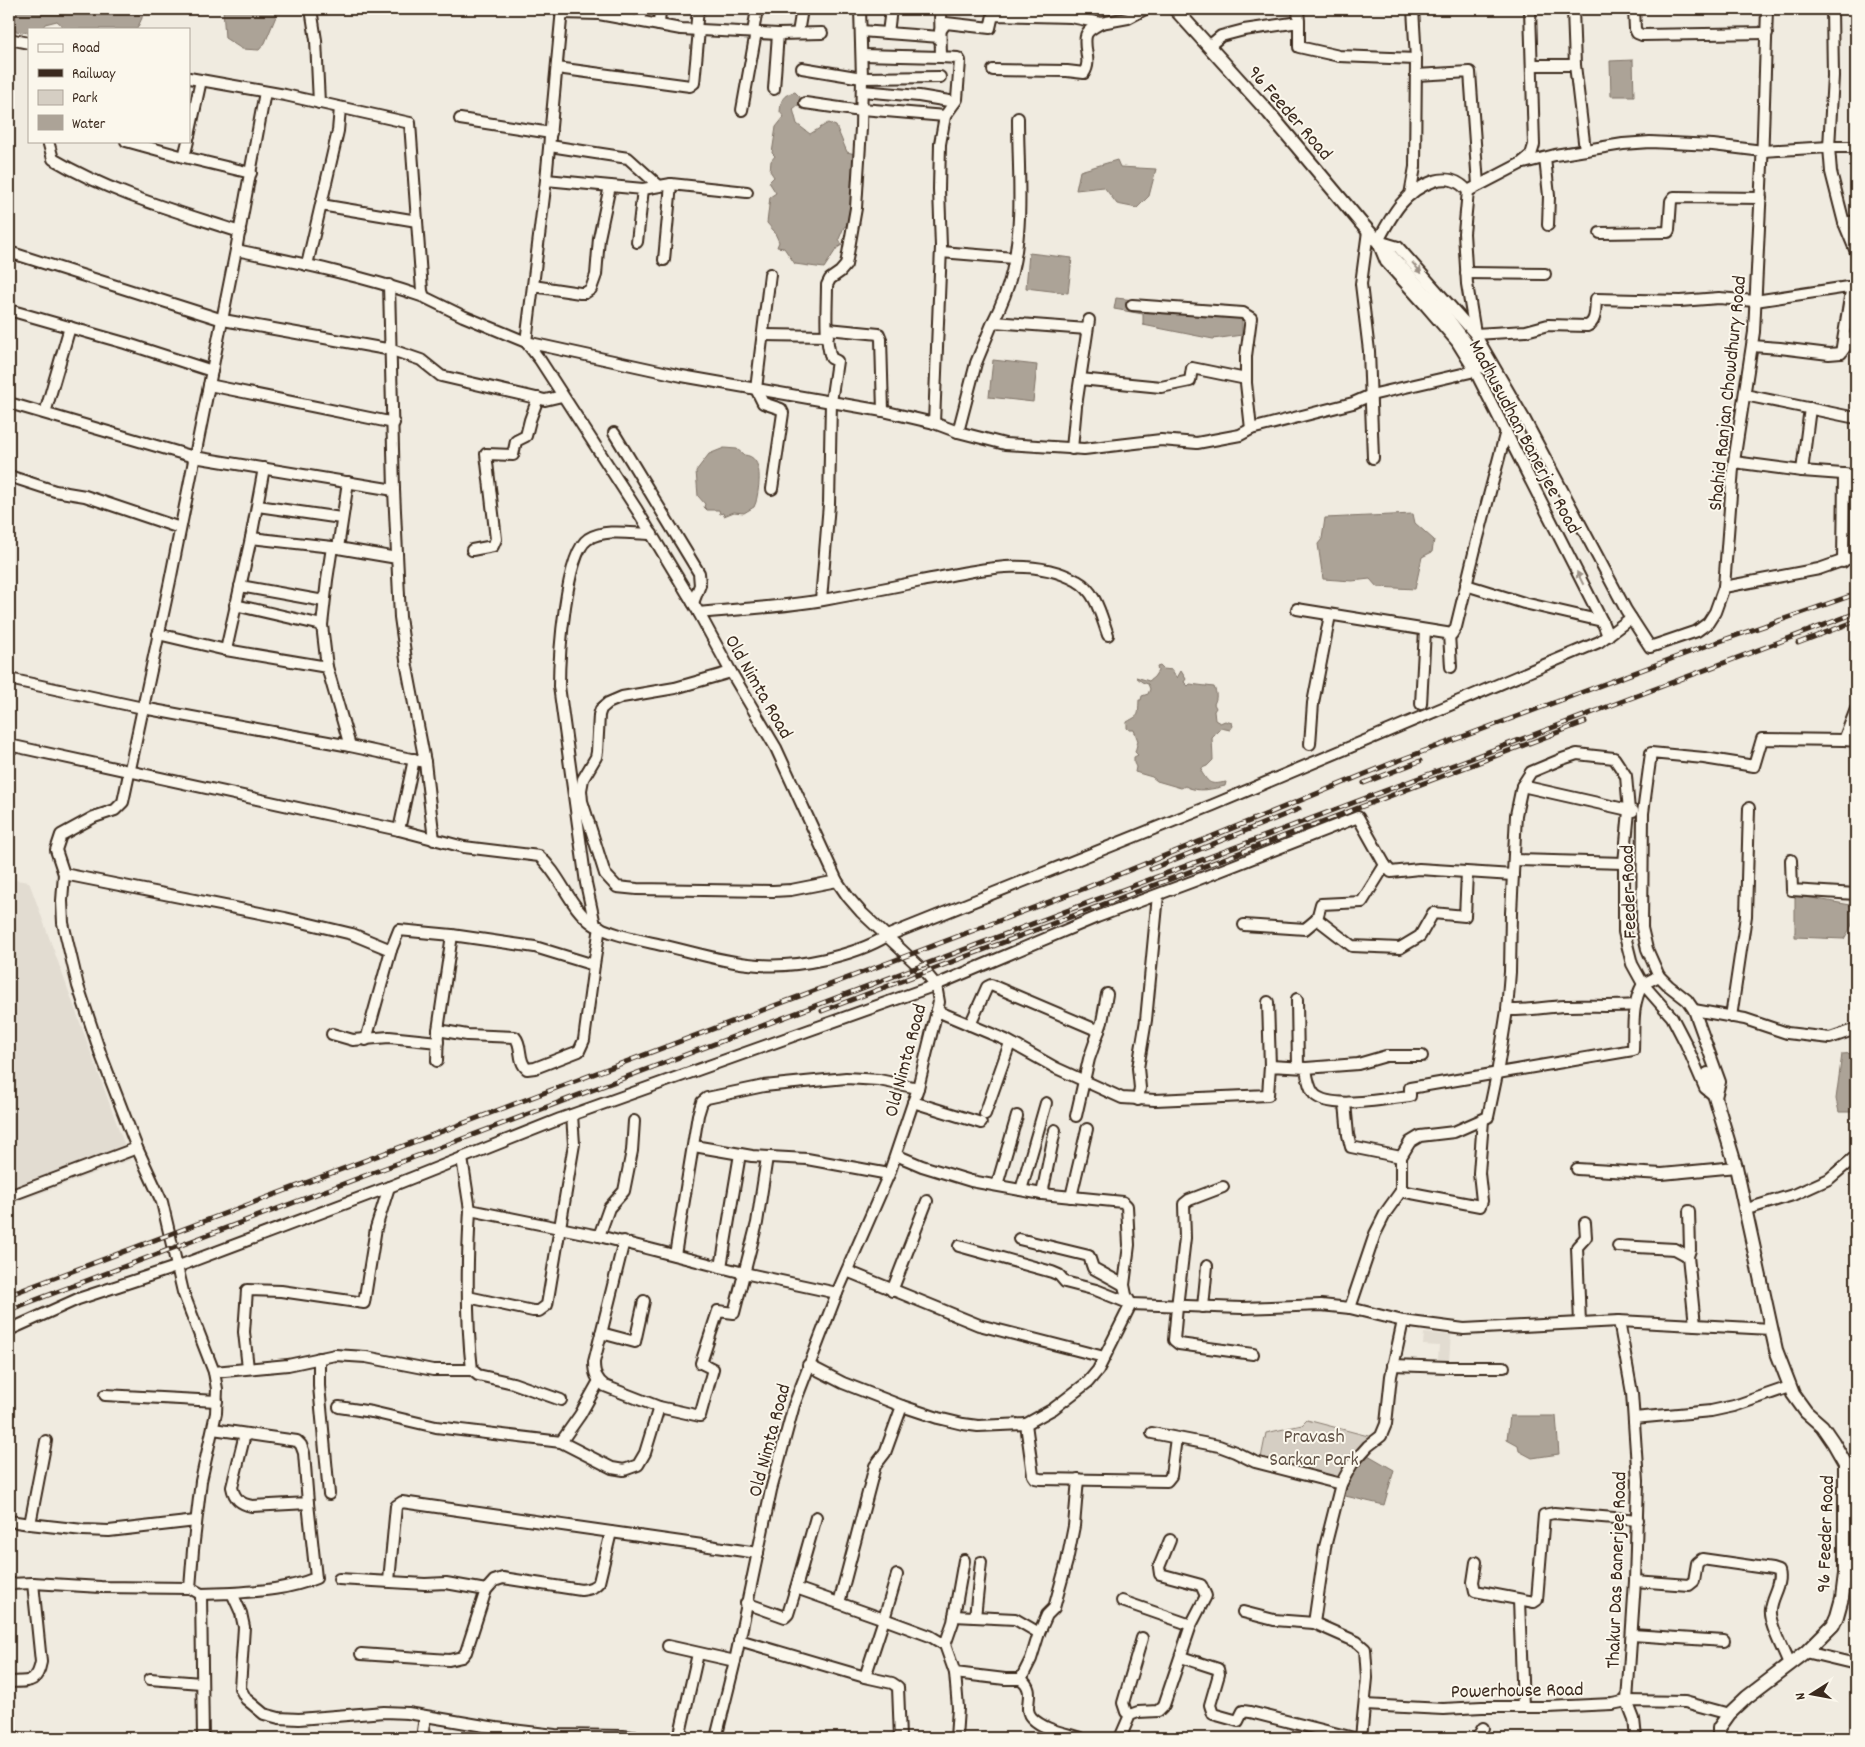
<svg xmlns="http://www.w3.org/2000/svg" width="1865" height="1747" viewBox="0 0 1865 1747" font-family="Dekko,sans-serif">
<rect width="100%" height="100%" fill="#f0ebe0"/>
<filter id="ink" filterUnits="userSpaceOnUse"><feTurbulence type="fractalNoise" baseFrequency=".02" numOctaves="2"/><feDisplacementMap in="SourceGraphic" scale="10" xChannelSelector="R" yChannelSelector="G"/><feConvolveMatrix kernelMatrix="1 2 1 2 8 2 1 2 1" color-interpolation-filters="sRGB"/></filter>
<g filter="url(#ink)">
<!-- built -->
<g fill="#e2dcd1">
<path d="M9,879L29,882L130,1160L9,1205Z"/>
<path d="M1424,1333L1451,1335L1449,1360L1438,1359L1439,1346L1423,1345Z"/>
</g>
<!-- green -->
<path fill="#d5cec3" stroke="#887c70" d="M1307,1420L1372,1437L1341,1478L1261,1458L1266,1433L1302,1425Z"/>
<!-- water -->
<g fill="#aca397" stroke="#7f7367">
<path d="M9,9H143L142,18L137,29H66L57,21L45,24L42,29H29V33L9,30Z"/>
<path d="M223,9H279L265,43L259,50L242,49L225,38Z"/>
<path d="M1633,60L1634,96H1611L1610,61Z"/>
<path d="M795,92L800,97L799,104L793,109L797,124L810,134L828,123L836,126L847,152L855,154L851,224L844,227L839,239L842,245L837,248L824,268L795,264L784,248L777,247L779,242L774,231L767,223L770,197L776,193L769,182L774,177L770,171L771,161L775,156L772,153L776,127L784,117L780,112C781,100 782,95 795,92Z"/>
<path d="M1117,160L1120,167L1156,169L1149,196L1137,208L1117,204L1104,187L1076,190L1080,171Z"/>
<path d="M1029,253L1072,258L1068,293L1026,288Z"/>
<path d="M1116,298L1242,312V335L1213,339L1143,325V314L1114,309Z"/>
<path d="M993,360L1037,365L1033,402L989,397Z"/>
<path d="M724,448L737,449L744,455C765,456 759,488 756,502L754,507L744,513L734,512L724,516L723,513L720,514L719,510H707L704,507L705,504L698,496L696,471L709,454Z"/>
<path d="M1413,514L1415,523L1434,540L1432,552L1422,557L1415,589L1377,587L1370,579L1352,581L1323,579L1318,544L1322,539L1325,518Z"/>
<path d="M1160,666L1163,669L1173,670V673L1177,678L1181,671L1186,679L1184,682L1188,686L1190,684L1214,687C1217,694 1217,698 1214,704L1216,708L1214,711L1215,720L1220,723L1225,721L1232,723L1233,726L1230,730L1221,728L1212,737L1213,760L1207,766L1202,768L1201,771C1209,784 1210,785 1226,782L1225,786C1213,789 1197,793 1185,786L1181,788L1157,781L1152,777L1135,772L1136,767L1134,763V757L1138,755L1135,752L1138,741L1134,730H1129L1127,728V722C1140,714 1138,718 1139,700H1141L1142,696L1148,694L1150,689L1148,684L1142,682L1136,677L1149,681L1154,677L1158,671L1157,667Z"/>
<path d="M1795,895L1856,906V918L1844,939L1795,937Z"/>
<path d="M1856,1053V1112H1839L1836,1099L1842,1054Z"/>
<path d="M1510,1416H1556L1559,1454L1532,1458L1519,1451L1518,1445L1507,1439Z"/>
<path d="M1361,1451L1394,1470L1384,1505L1341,1495Z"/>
</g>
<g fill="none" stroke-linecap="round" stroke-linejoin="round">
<!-- minor casing -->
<g stroke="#3b2a1e" stroke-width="14">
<g id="minor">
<path d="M311,9L316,40L319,103"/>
<path d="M562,9L546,180L526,342L540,360L637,510L699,613L731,672L776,748L837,881L848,897L861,912L925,972L936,985L939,1002L918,1088L889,1174L837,1293L794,1405L771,1490L735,1661L716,1738"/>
<path d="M1298,9L1299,22"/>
<path d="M1413,9L1416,59"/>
<path d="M1573,9L1575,65L1585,150"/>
<path d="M1634,9L1635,29L1637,33L1642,35L1767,33"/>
<path d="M1832,9L1833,76L1829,147L1831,172L1844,223L1856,252"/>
<path d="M562,13L599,14L681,29L778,34L822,33"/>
<path d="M640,21L642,9"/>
<path d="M659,25L660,9"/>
<path d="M696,30L698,9"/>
<path d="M861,31L940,37"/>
<path d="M940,31L946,23L990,28L993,15L1071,17L1101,23L1128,18L1145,9"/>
<path d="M753,32L757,9"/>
<path d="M798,33L802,9"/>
<path d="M888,33L891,9"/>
<path d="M9,39L29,43"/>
<path d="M1209,46L1221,36L1244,30L1299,22V47L1339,56L1416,59L1415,167L1410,195"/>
<path d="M862,55L941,57"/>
<path d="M1532,65H1575"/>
<path d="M557,68L690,86L694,83L699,30"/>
<path d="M802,68L862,78L940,77"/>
<path d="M993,70L1067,71L1084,73C1092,61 1083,49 1086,36C1087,30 1096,26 1101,23"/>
<path d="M1416,75L1470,72L1478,185"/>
<path d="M189,78L285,95L410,123L422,291L424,297L463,316L526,342L682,376L883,411L934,423L958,432L1005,444L1084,449L1161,440L1197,443L1240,435L1251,429L1353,403L1371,395L1475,371"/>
<path d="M774,89L778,34"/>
<path d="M862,91L919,96L955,102"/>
<path d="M805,103L861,111"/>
<path d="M862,109L945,116"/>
<path d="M742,110L756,32"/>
<path d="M460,119L551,133"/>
<path d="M189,136L201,80"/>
<path d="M48,141L53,159C110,193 176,211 240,232"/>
<path d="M126,141L184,157"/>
<path d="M188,141L184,157L251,173"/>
<path d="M550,146L628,158L658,185"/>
<path d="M1545,158L1549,196L1548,225"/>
<path d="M1524,163L1555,155L1623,144L1650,142L1713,145L1763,151L1829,147H1856"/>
<path d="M546,180L643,189L637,242"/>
<path d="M643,189L671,184L747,192"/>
<path d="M1468,191L1464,233L1467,284L1475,333"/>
<path d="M321,205L417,221"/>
<path d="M1844,223L1856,221"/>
<path d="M1368,231L1361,284L1369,351L1373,458"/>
<path d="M1600,233L1668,232L1669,230L1671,201L1674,197L1761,198"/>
<path d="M1378,241L1398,247L1475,334L1525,420L1626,610L1650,647L1697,631L1708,623L1715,612L1724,587L1733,468L1754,332L1762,165L1767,9"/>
<path d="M1378,241C1392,215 1404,191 1434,181C1448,177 1458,180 1468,191L1520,164L1531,155L1534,145L1530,9"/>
<path d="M1379,245L1386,262L1426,306L1457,342L1475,371L1602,621L1608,636"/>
<path d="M236,250L265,92"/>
<path d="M9,252L223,320L392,350L421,360L441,376L545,400L562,396"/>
<path d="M941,252L1014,258"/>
<path d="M664,260L671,184"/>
<path d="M307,265L338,131L340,108"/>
<path d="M1466,273L1545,274"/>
<path d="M770,274L756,389L763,403L781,409L783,413L772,489"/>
<path d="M389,285L394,490L400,617L407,667L425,762L434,840"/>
<path d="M533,286L580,293H585L591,289L596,275L599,238L610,186"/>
<path d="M424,297C363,276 300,263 236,250L170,581L123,802L115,810L94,817L61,835L56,850L64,874L62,901L63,923L78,986L101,1055L137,1148L162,1202L183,1292L214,1372L217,1389L216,1413L201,1481L193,1550L190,1588L201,1594L232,1593L241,1613L244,1627L240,1688L246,1699L264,1714L279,1718L299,1719L384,1712L408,1713L496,1728L555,1735L623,1736L641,1738"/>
<path d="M1132,305L1243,313L1251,318L1246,356V383L1251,429"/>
<path d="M9,310L125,343L212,371"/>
<path d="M993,322C1001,306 1008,289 1012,272C1024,222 1018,168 1018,118"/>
<path d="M828,329L879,334L881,339L883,411"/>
<path d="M1475,334L1526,331L1548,325L1587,326C1597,322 1595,308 1596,299L1680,301L1719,298L1755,301L1848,287L1851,291L1841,353"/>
<path d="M763,335L828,336"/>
<path d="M1752,346L1780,348L1829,354L1841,353L1856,333"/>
<path d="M1080,379L1161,387L1190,381L1192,368L1246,379"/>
<path d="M209,385L394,423"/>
<path d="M1745,395L1856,418"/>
<path d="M9,403L194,457L394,490"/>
<path d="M45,413L70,327"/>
<path d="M934,423L941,247L939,189L940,144L945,116L957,99L960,61L958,58L941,57L940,9"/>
<path d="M958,432L976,363L993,322L1087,329"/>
<path d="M614,433L699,573L700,585L693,603"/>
<path d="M1072,449L1076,406L1089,320"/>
<path d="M1734,462L1802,471L1856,475"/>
<path d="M1802,471L1810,408"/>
<path d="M9,476L55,491L85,496L180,528"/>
<path d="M258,506L341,518"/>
<path d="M251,538L332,547L397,558"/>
<path d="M338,548L348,482"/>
<path d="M472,550L493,546L496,539L486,454L513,455L516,441L526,436L530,420L538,398"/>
<path d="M1843,562L1844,474"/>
<path d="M1466,585L1524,603L1602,621"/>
<path d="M240,586L324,601"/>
<path d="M1724,587L1819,569L1856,556"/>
<path d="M821,600L829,504L831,402L837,361L831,358C824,335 827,308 827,285L830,279L840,272L846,265L856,208L861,128L862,78L860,9"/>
<path d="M235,605L322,625"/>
<path d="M1297,609L1452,634L1456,627L1475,549L1506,431"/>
<path d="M699,613C740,609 783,607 823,600C856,594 888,588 921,581C971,572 1029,554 1077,581C1096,591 1101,616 1108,635"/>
<path d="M158,634L226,650L327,667L350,746L425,762"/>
<path d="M1449,634L1451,667"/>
<path d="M226,650L251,538L264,468"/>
<path d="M327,667L322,625L327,580L332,547"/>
<path d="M731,672L675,688L622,697L608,703L601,709L599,715L597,752L596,757L583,779L581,790L582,801L605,874L617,887L637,889L773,891L791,890L837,881"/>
<path d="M9,679L143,708L350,746"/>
<path d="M1421,704L1425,630"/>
<path d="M1844,740L1856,741"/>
<path d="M1310,744L1313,703L1330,615"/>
<path d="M9,745L399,830L464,847L539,856C561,875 569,907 593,924C610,935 646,941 666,946C696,953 728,963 759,965C797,968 854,956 887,936L1213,805L1599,642L1631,618"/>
<path d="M1522,786L1633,811"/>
<path d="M399,830L414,759"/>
<path d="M1514,860L1624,863"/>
<path d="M1791,860L1792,890L1856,894"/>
<path d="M64,874L285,918L352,934L391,950"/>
<path d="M1317,919L1321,904L1362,902L1385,865L1391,872L1419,869L1513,875"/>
<path d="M595,925L586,883L559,686C559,658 565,554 588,539C606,528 632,534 652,534"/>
<path d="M1244,925L1305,929L1317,919L1352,946L1400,948L1420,936L1433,913L1465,916L1467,873"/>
<path d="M1297,999L1298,1067"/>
<path d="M1268,1002L1270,1066"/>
<path d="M1507,1010C1526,1011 1545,1007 1565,1006C1588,1005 1611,1007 1634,1005"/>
<path d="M1694,1010L1745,1019L1787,1033L1830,1038L1856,1029"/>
<path d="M937,1011L1006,1040L1056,1068L1122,1098L1155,1100L1268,1095L1270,1066L1306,1068C1307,1076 1309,1088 1314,1094C1330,1111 1388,1098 1410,1096V1088L1633,1050C1634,1028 1631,1004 1643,984L1672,1017L1686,1044L1705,1088L1716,1097L1720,1082L1694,1010L1687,1000L1669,986L1659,976L1647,949L1642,928L1643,813L1651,753L1704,758L1754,766L1762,739L1844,740L1856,709"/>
<path d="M1731,1017L1746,916L1749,808"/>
<path d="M970,1025L987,987L991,985L1099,1031"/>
<path d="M438,1030L467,1035L515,1037C523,1046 517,1061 527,1069L535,1068L579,1051L584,1040L594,965L600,927"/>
<path d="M332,1034L353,1040L389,1037L438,1042"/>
<path d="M366,1040L391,950L399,930L452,935L535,947L594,965"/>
<path d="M437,1061L438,1030L452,935"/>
<path d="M1306,1068L1358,1064L1386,1056H1422"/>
<path d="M1138,1100L1140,1088L1138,1068L1146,1020L1158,895"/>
<path d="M913,1102L981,1123"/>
<path d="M1345,1103L1348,1135L1351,1147L1401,1157"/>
<path d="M985,1114L1010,1043"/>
<path d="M1076,1116L1089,1059L1102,1022L1107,994"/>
<path d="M694,1146L752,1156L807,1159L889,1174"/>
<path d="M896,1155L922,1166L971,1181L1042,1194L1123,1202L1127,1206L1129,1245L1124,1285L1126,1295L1131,1304"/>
<path d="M462,1158L470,1210L599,1236L744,1273L837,1293"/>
<path d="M1577,1169L1662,1174L1736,1167"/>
<path d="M997,1185L1017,1116"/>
<path d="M1223,1187L1189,1200L1184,1204L1185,1238L1177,1307L1174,1340L1179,1344L1253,1354"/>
<path d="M1021,1190L1046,1103"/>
<path d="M1401,1191L1480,1206L1482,1201L1479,1173L1483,1120"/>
<path d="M1042,1194L1055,1130"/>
<path d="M9,1196L137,1148"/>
<path d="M1071,1197L1087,1129"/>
<path d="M1747,1209L1796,1194L1829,1179L1856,1156"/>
<path d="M1689,1211L1690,1250L1688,1256L1695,1325"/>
<path d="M599,1236L609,1208L624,1191L632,1151L634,1121"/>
<path d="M1019,1239L1089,1256L1093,1268L1124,1285"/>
<path d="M624,1241L594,1362C594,1373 596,1379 605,1386L659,1407L700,1416L713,1369L701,1363L718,1311L734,1313L757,1223L767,1157"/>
<path d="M959,1246L1052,1272L1059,1275L1065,1282L1096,1290L1131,1304"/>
<path d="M1618,1246L1675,1249L1688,1256"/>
<path d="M675,1255L698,1115L702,1102L707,1098L764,1086L846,1078L879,1080L918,1088"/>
<path d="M721,1267L740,1154"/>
<path d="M847,1271L979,1325L1104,1357"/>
<path d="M892,1291L927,1201"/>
<path d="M468,1297L533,1311H539L547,1305L574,1144L572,1115"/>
<path d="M1203,1307L1207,1266"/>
<path d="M1350,1308L1375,1234L1386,1212L1401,1191V1157L1410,1142L1420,1136L1454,1132L1488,1117L1497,1074L1507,1010L1510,972L1511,913L1516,815L1522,786L1531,772L1562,759L1577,754L1614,758L1626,776L1629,811L1624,863V932L1632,964L1643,984L1659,976"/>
<path d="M1619,1321L1632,1393L1638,1481L1635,1581L1627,1701L1634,1719L1636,1738"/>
<path d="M1580,1323L1577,1247L1586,1237L1585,1223"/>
<path d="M9,1330L78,1299L179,1266L389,1187L560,1119L936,985L1097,917L1194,881L1358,817L1385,865"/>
<path d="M601,1333L635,1342L644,1301"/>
<path d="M319,1358V1386L329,1494"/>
<path d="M808,1365L843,1383L902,1406L938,1418L963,1424L978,1426L1026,1424L1053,1409L1088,1382L1098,1370L1131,1304L1242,1308L1321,1305L1350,1308L1403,1321L1464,1329L1619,1321L1771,1329"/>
<path d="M1393,1365L1448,1367H1504"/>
<path d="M248,1368L244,1332L247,1290L281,1291L364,1303L376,1228L389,1187"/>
<path d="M472,1370L478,1375L513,1383L561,1400"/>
<path d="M214,1372L288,1365L335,1355L366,1357L433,1370H472C466,1317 467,1263 470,1210"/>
<path d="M105,1395L217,1401"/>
<path d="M339,1407L372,1412L436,1427L561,1442L612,1468L624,1470L638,1465L645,1453L659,1407"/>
<path d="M1634,1418L1711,1411L1734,1406L1789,1387"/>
<path d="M1026,1424L1033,1475L1035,1478L1040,1479L1167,1481L1171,1476L1176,1438"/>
<path d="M213,1429L297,1441L301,1445L304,1453L308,1503L252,1506C240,1504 234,1498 232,1487L245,1434"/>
<path d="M1152,1433L1219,1446L1235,1452L1255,1462L1341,1484"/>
<path d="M561,1442L580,1415L599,1381"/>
<path d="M9,1521L30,1524L46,1441"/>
<path d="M30,1524L83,1530L109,1531L196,1521"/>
<path d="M1844,1535H1856"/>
<path d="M1476,1562L1473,1582L1475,1591L1534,1602L1537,1600L1544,1515L1554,1513L1638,1520"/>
<path d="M339,1579L425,1584L446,1583L486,1590"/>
<path d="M389,1581L396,1506L402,1502L758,1553"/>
<path d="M1635,1581L1689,1585L1694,1581L1697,1563L1702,1559L1772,1569L1778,1571C1782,1584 1771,1596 1770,1609C1768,1623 1784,1651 1789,1665"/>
<path d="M9,1584L33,1583L101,1587L190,1588"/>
<path d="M796,1588L816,1517"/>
<path d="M232,1593C261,1591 289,1589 316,1578L308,1503"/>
<path d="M201,1594L203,1738"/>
<path d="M1519,1600L1523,1707"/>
<path d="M1122,1601L1191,1625"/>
<path d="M746,1603L785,1617L788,1614L796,1588L884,1619L897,1575"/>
<path d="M839,1603L875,1466L885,1453L902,1406"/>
<path d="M1243,1612L1274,1620L1314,1623L1357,1642L1365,1649L1367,1678L1361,1738"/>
<path d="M954,1616L1015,1619L1039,1633L1047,1615L1054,1608L1067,1561L1074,1526L1078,1479"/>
<path d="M975,1617L981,1562"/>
<path d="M1314,1623L1325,1547L1341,1484L1352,1464L1368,1446L1381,1436L1386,1424L1391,1376L1403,1321"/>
<path d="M1632,1635L1724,1641"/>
<path d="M739,1640L865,1677L884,1619L930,1636L945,1645L955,1673L1005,1679H1021C1038,1692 1021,1707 1032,1718C1044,1730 1065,1733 1080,1738"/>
<path d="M945,1645L953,1622L964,1560"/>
<path d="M668,1646L735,1661"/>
<path d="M1806,1652L1856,1664"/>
<path d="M361,1654L449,1660L462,1657L466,1652L486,1590L494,1581L503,1578L581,1590C589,1589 594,1588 599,1582L611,1532"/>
<path d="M1181,1657L1218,1669L1219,1674L1210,1705L1213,1714L1238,1721L1243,1711L1250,1712L1354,1738"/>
<path d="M955,1673L958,1708L956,1738"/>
<path d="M865,1677L892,1683L898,1687L900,1738"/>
<path d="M150,1679L201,1683"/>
<path d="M1021,1679L1031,1659L1039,1633"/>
<path d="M9,1682C29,1681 37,1684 41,1662L33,1583"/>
<path d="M1365,1705L1443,1709L1482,1707H1548L1612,1704L1627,1701L1685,1702L1729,1714"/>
<path d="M1130,1715L1126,1712L1123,1703L1142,1638"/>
<path d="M9,1735L18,1738"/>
<path d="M422,1738L425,1717"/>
<path d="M679,1738L697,1658"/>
<path d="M1120,1738L1130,1715L1138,1712L1158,1711L1164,1705L1191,1625L1206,1596L1201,1585L1160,1574L1159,1567L1170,1540"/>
<path d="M1477,1738L1483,1728"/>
</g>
</g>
<!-- major casing -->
<g stroke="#3b2a1e" stroke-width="16">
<g id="major">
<path d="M1175,9L1269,113L1361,223L1444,314L1484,367"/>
<path d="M1708,1074L1736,1167L1776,1350L1793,1394L1806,1412L1822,1426L1833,1442L1845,1463V1574L1842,1598L1837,1616L1833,1625L1806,1652L1747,1697L1729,1714L1719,1728V1738"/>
</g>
</g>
<!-- minor -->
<use href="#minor" stroke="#fbf7ec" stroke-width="10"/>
<!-- major -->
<use href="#major" stroke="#fbf7ec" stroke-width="12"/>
<!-- rail casing -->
<g stroke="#3b2a1e" stroke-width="5">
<g id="rail">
<path d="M1798,643L1856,621"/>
<path d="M1364,783L1420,761"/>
<path d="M1151,869L1299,809"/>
<path d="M822,1011L1585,722"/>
<path d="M9,1295L1083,889L1392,763L1706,646L1856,594"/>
<path d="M9,1310L1856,613"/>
</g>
</g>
<!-- rail -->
<use href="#rail" stroke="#fbf7ec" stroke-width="3" stroke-dasharray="9" stroke-linecap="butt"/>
</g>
<!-- one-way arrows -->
<defs><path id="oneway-solid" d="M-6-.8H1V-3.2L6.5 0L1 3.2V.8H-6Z" transform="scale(1.25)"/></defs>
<g fill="#9b9085">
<use href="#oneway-solid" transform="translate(1417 268) rotate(49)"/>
<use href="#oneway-solid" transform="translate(1580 578) rotate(-117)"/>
</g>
</g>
<g text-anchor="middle" stroke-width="4" stroke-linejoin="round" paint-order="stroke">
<!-- street labels -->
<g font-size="20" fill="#3b2a1e" stroke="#fbf7ec">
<text transform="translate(1291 112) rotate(49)" y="7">96 Feeder Road</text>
<text transform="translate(1726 393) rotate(-84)" y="7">Shahid Ranjan Chowdhury Road</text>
<text transform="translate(1526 436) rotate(62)" y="7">Madhusudhan Banerjee Road</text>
<text transform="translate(760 686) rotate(60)" y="7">Old Nimta Road</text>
<text transform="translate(1627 892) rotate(-92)" y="7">Feeder Road</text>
<text transform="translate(904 1060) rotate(-75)" y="7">Old Nimta Road</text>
<text transform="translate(768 1440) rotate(-75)" y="7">Old Nimta Road</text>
<text transform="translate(1824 1534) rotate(-88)" y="7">96 Feeder Road</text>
<text transform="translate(1615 1570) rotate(-88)" y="7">Thakur Das Banerjee Road</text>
<text transform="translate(1517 1689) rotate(-1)" y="7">Powerhouse Road</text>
</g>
<!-- park labels -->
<g font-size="20" fill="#625347" stroke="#fbf7ec">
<text x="1314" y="1442">Pravash<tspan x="1314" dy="23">Sarkar Park</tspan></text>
</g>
</g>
<!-- margin -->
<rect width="1865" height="1747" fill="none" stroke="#fbf7ec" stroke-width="30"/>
<rect x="15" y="15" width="1835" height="1717" fill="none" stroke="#3b2a1e" stroke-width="2" filter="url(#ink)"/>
<!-- legend -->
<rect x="28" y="28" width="162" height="115" fill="#fbf7ec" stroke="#aea59a"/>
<rect x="38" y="44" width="25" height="8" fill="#fbf7ec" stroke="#aea59a"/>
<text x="72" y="52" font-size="15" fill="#3b2a1e">Road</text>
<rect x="38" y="69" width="25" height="8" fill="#3b2a1e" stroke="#aea59a"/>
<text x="72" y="78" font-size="15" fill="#3b2a1e">Railway</text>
<rect x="38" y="90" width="25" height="15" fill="#d5cec3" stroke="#aea59a"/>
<text x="72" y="102" font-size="15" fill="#3b2a1e">Park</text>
<rect x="38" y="115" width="25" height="15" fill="#aca397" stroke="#aea59a"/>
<text x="72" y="128" font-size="15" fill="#3b2a1e">Water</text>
<!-- north arrow -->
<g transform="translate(1812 1694) rotate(259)" stroke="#fbf7ec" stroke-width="4" paint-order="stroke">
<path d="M0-4L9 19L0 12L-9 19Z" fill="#3b2a1e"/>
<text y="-8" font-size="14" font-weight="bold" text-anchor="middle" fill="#3b2a1e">N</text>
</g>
</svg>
